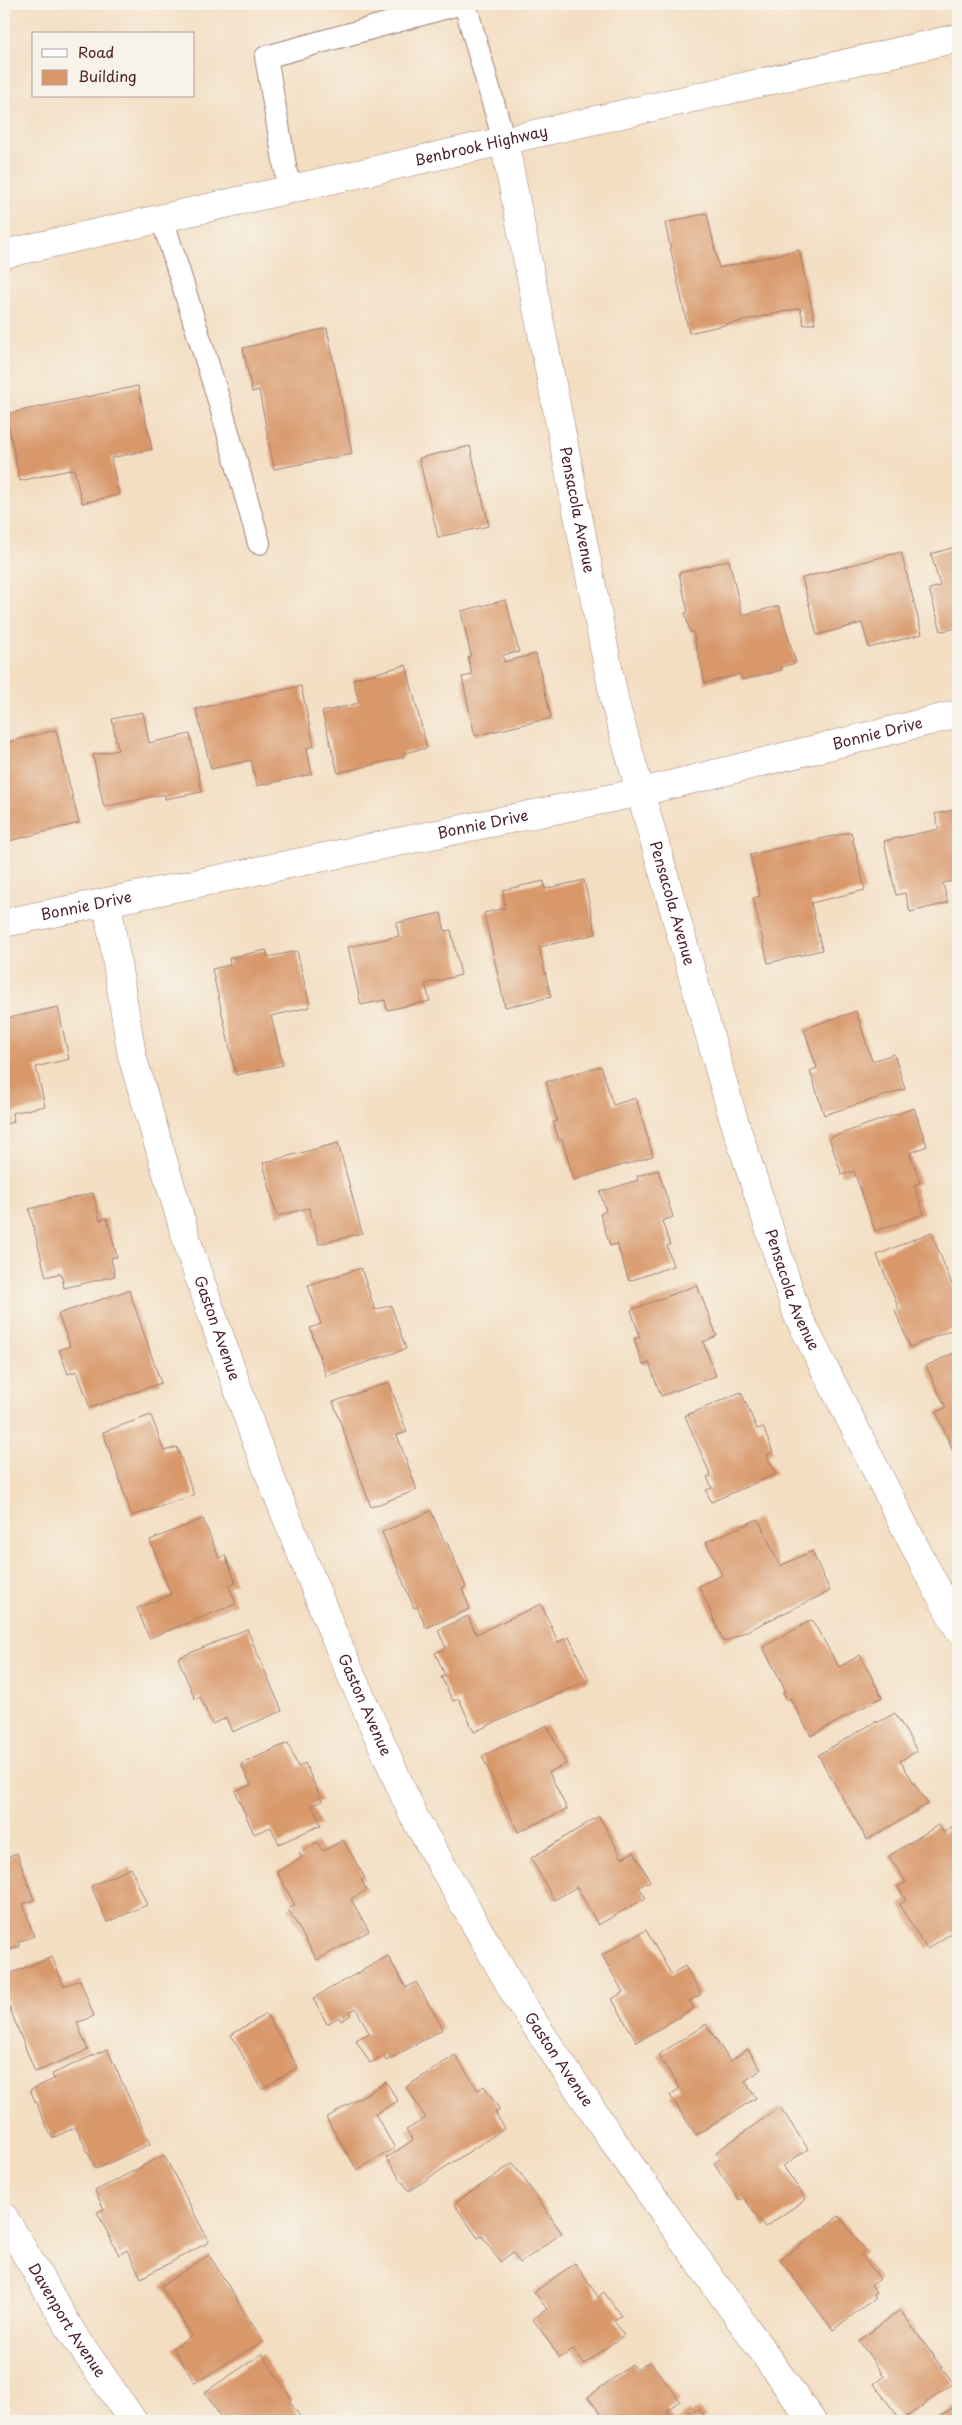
<svg xmlns="http://www.w3.org/2000/svg" width="962" height="2425" viewBox="0 0 962 2425" font-family="'Playpen Sans',sans-serif">
<rect width="100%" height="100%" fill="#f7f3e8"/>
<filter id="ink" filterUnits="userSpaceOnUse"><feTurbulence type="fractalNoise" baseFrequency=".02" numOctaves="2"/><feDisplacementMap in="SourceGraphic" scale="10" xChannelSelector="R" yChannelSelector="G"/><feConvolveMatrix kernelMatrix="1 2 1 2 8 2 1 2 1" color-interpolation-filters="sRGB"/></filter>
<filter id="wash" filterUnits="userSpaceOnUse"><feTurbulence type="fractalNoise" baseFrequency=".0096" numOctaves="4" result="noise"/><feDisplacementMap in="SourceGraphic" scale="20" xChannelSelector="R" yChannelSelector="G"/><feGaussianBlur stdDeviation="1.12" result="paint"/><feColorMatrix in="noise" values="0 0 0 0 0 0 0 0 0 0 0 0 0 0 0 0 0 1.4 0 .05"/><feComposite in="paint" operator="in"/></filter>
<g filter="url(#wash)">
<rect width="100%" height="100%" fill="#f3dec2"/>
<g id="blocks">
<!-- building -->
<g fill="#d8986a">
<path d="M707,213L719,268L799,250L815,323L804,325L800,308L689,333L665,223Z"/>
<path d="M327,328L352,454L274,469L259,390L252,392L243,348Z"/>
<path d="M138,386L152,449L111,458L119,495L82,503L74,469L20,481L6,414Z"/>
<path d="M470,446L489,526L438,537L419,458Z"/>
<path d="M958,546V628L941,631L929,589L940,586L931,554Z"/>
<path d="M901,552L922,634L869,648L862,623L817,635L802,578Z"/>
<path d="M729,560L742,615L779,606L796,663L781,667L782,670L742,680L740,674L705,683L693,632H690L685,613L688,612L679,573Z"/>
<path d="M506,600L519,652L503,655L504,662L536,654L551,718L475,736L462,677L472,675L468,657L471,656L461,611Z"/>
<path d="M406,665L427,748L403,753L404,757L338,773L322,712L359,703L353,679Z"/>
<path d="M301,686L314,746L307,748L312,774L257,786L251,760L211,769L196,709Z"/>
<path d="M143,712L149,743L190,734L202,792L165,799V794L104,807L93,755L118,750L112,719Z"/>
<path d="M56,730L79,823L9,841L6,828L4,829V743Z"/>
<path d="M958,809V880L943,883L948,903L910,912L905,893L896,895L884,841L939,829L935,814Z"/>
<path d="M851,832L865,890L811,903L822,950L768,963L753,898L760,896L750,855Z"/>
<path d="M584,880L596,934L539,947L551,997L505,1007L484,913L505,908L503,890L544,881L545,889Z"/>
<path d="M441,913L445,931L451,930L461,975L425,984L430,1001L387,1010L385,1000L361,1005L348,947L399,936L396,923Z"/>
<path d="M266,950L268,957L297,951L310,1007L271,1016L283,1065L236,1075L212,969L230,965L229,958Z"/>
<path d="M58,1007L69,1059L36,1067L45,1106L12,1113L14,1122L4,1124V1019Z"/>
<path d="M856,1011L872,1061L894,1054L905,1089L824,1115L810,1071L817,1068L804,1029Z"/>
<path d="M601,1066L613,1105L636,1098L653,1156L574,1180L562,1139L559,1140L553,1122L557,1121L546,1082Z"/>
<path d="M914,1108L927,1146L910,1153L920,1183L914,1185L924,1214L875,1231L854,1171L842,1175L829,1138Z"/>
<path d="M338,1143L362,1233L319,1244L309,1208L277,1216L263,1163Z"/>
<path d="M658,1170L673,1217L662,1221L670,1245L667,1246L673,1266L629,1281L617,1244L610,1246L600,1214L606,1211L600,1192L638,1180L637,1176Z"/>
<path d="M93,1193L100,1220L107,1218L117,1257L111,1258L115,1276L64,1288L61,1273L46,1277L29,1209Z"/>
<path d="M931,1232L958,1299V1327L910,1347L895,1311L899,1309L877,1255Z"/>
<path d="M361,1268L375,1310L391,1305L406,1349L326,1376L310,1328L321,1324L308,1285Z"/>
<path d="M697,1285L717,1336L703,1342L716,1376L661,1396L649,1363L643,1365L634,1339L640,1337L631,1310Z"/>
<path d="M129,1290L161,1383L90,1408L77,1371L68,1374L59,1350L70,1346L58,1314Z"/>
<path d="M958,1351V1456L956,1457L936,1412L946,1408L926,1366Z"/>
<path d="M389,1382L407,1432L397,1435L417,1490L371,1507L333,1402Z"/>
<path d="M741,1392L757,1429L763,1427L773,1452L767,1455L776,1474L711,1502L706,1490L712,1488L707,1477L711,1476L685,1416Z"/>
<path d="M151,1415L164,1451L177,1447L194,1495L132,1516L103,1432Z"/>
<path d="M431,1511L445,1544L447,1542L466,1587L462,1589L470,1609L426,1628L417,1606L414,1608L382,1532Z"/>
<path d="M203,1519L219,1558L225,1555L236,1583L229,1586L236,1604L149,1638L137,1608L171,1595L150,1540Z"/>
<path d="M758,1519L780,1566L812,1551L830,1591L724,1642L699,1586L722,1575L706,1542Z"/>
<path d="M541,1604L558,1642L569,1637L589,1680L474,1732L459,1699L453,1701L441,1677L445,1675L435,1653L446,1648L438,1630L468,1616L476,1634Z"/>
<path d="M812,1620L839,1667L860,1655L882,1697L811,1736L790,1698L787,1700L783,1692L786,1691L763,1647Z"/>
<path d="M247,1629L282,1711L232,1732L226,1718L212,1724L200,1697L195,1699L178,1658Z"/>
<path d="M895,1713L917,1751L900,1761L928,1804L867,1840L818,1755L877,1721V1723Z"/>
<path d="M547,1725L566,1764L549,1772L567,1809L518,1832L482,1756Z"/>
<path d="M288,1743L298,1767L305,1763L322,1801L312,1805L321,1825L279,1844L271,1827L254,1834L235,1791L251,1785L241,1764Z"/>
<path d="M599,1816L622,1858L634,1852L650,1881L639,1887L646,1898L598,1925L577,1887L554,1900L531,1858Z"/>
<path d="M958,1823V1929L927,1949L899,1905L906,1900L898,1887L906,1882L889,1856L938,1825L943,1833Z"/>
<path d="M343,1840L365,1878L361,1880L367,1890L351,1899L369,1931L317,1960L288,1909L295,1905L277,1872L302,1858L299,1853L317,1842L323,1851Z"/>
<path d="M17,1853L34,1900L23,1904L34,1936L18,1942L20,1946L4,1952V1854L6,1858Z"/>
<path d="M131,1868L147,1905L107,1922L91,1886Z"/>
<path d="M646,1930L671,1974L685,1966L701,1994L689,2001L694,2008L637,2042L612,1999L623,1992L602,1955Z"/>
<path d="M388,1956L406,1988L416,1982L443,2029L386,2061L384,2056L370,2063L356,2040L369,2033L356,2008L349,2012L351,2015L341,2021L339,2017L327,2024L313,1998Z"/>
<path d="M52,1957L64,1986L80,1980L94,2016L77,2023L88,2050L35,2072L4,1994V1976Z"/>
<path d="M266,2014L298,2067L262,2089L231,2035Z"/>
<path d="M706,2024L730,2061L748,2049L761,2070L745,2081L756,2098L696,2135L670,2095L680,2088L658,2055Z"/>
<path d="M107,2049L150,2144L96,2169L76,2127L52,2138L30,2090L54,2079L52,2074Z"/>
<path d="M455,2055L478,2090L484,2086L500,2110L495,2113L505,2128L409,2191L386,2158L413,2140L406,2130L426,2118L406,2087Z"/>
<path d="M386,2082L398,2101L375,2114L395,2148L357,2170L326,2118Z"/>
<path d="M780,2107L808,2149L783,2166L806,2199L765,2227L744,2198L739,2200L714,2163L720,2159L716,2152Z"/>
<path d="M164,2155L209,2242L141,2278L127,2250L119,2255L97,2212L104,2209L95,2191Z"/>
<path d="M513,2163L562,2233L520,2263L513,2252L500,2262L482,2236L478,2238L454,2204Z"/>
<path d="M839,2216L865,2250L861,2254L880,2279L871,2285L876,2292L873,2294L875,2298L833,2330L780,2260Z"/>
<path d="M209,2255L263,2341L195,2383L173,2348L192,2336L161,2286Z"/>
<path d="M575,2263L598,2297L604,2292L621,2316L614,2320L624,2335L584,2364L573,2349L560,2358L533,2319L547,2309L534,2292Z"/>
<path d="M900,2310L953,2383L901,2421L874,2384L884,2376L859,2341Z"/>
<path d="M262,2354L292,2400L290,2402L303,2421H223L205,2392Z"/>
<path d="M650,2361L680,2401L667,2410L674,2421H606L588,2397L632,2364L637,2370Z"/>
<path d="M955,2406L958,2410V2421H934Z"/>
<path d="M699,2408L706,2418L702,2421H675L689,2411L691,2414Z"/>
</g>
</g>
</g>
<g filter="url(#ink)">
<use href="#blocks" fill-opacity="0" stroke="#9e7e76" stroke-width="1"/>
<g fill="none" stroke-linecap="round" stroke-linejoin="round">
<!-- lane casing -->
<g stroke="#9e7e76" stroke-width="24">
<g id="lane">
<path d="M465,4L504,141"/>
<path d="M289,189L266,57L459,4"/>
<path d="M162,218L220,404L259,543"/>
</g>
</g>
<!-- street casing -->
<g stroke="#9e7e76" stroke-width="29">
<g id="street">
<path id="s1" d="M504,141L615,703L732,1114L797,1314L923,1563L958,1628"/>
<path id="s2" d="M107,902L132,1056L191,1254L256,1441L335,1638L413,1815L518,1999L609,2135L812,2421"/>
<path id="s3" d="M4,923L641,792L958,714"/>
<path id="s4" d="M4,2217L73,2334L133,2421"/>
</g>
</g>
<!-- primary casing -->
<g stroke="#9e7e76" stroke-width="29">
<g id="primary">
<path id="s5" d="M4,254L958,38"/>
</g>
</g>
<!-- lane -->
<use href="#lane" stroke="#fff" stroke-width="22"/>
<!-- street -->
<use href="#street" stroke="#fff" stroke-width="28"/>
<!-- primary -->
<use href="#primary" stroke="#fff" stroke-width="28"/>
</g>
</g>
<g text-anchor="middle" stroke-width="4.5" stroke-linejoin="round" paint-order="stroke">
<!-- street labels -->
<g font-size="15" fill="#4a1f2b" stroke="#f7f3e8">
<text dy="5" stroke="none"><textPath href="#s5" startOffset="489">Benbrook Highway</textPath></text>
<text dy="5" stroke="none"><textPath href="#s1" startOffset="376">Pensacola Avenue</textPath></text>
<text dy="5" stroke="none"><textPath href="#s3" startOffset="894">Bonnie Drive</textPath></text>
<text dy="5" stroke="none"><textPath href="#s3" startOffset="489">Bonnie Drive</textPath></text>
<text dy="5" stroke="none"><textPath href="#s1" startOffset="781">Pensacola Avenue</textPath></text>
<text dy="5" stroke="none"><textPath href="#s3" startOffset="84">Bonnie Drive</textPath></text>
<text dy="5" stroke="none"><textPath href="#s1" startOffset="1186">Pensacola Avenue</textPath></text>
<text dy="5" stroke="none"><textPath href="#s2" startOffset="441">Gaston Avenue</textPath></text>
<text dy="5" stroke="none"><textPath href="#s2" startOffset="846">Gaston Avenue</textPath></text>
<text dy="5" stroke="none"><textPath href="#s2" startOffset="1251">Gaston Avenue</textPath></text>
<text dy="5" stroke="none"><textPath href="#s4" startOffset="121">Davenport Avenue</textPath></text>
</g>
</g>
<!-- margin -->
<rect width="962" height="2425" fill="none" stroke="#f7f3e8" stroke-width="20"/>
<!-- legend -->
<rect x="32" y="32" width="162" height="65" fill="#f7f3e8" stroke="#b29e9c"/>
<rect x="42" y="49" width="25" height="8" fill="#ffffff" stroke="#b29e9c"/>
<text x="78" y="58" font-size="15" fill="#4a1f2b">Road</text>
<rect x="42" y="70" width="25" height="15" fill="#d8986a" stroke="#b29e9c"/>
<text x="78" y="82" font-size="15" fill="#4a1f2b">Building</text>
</svg>
